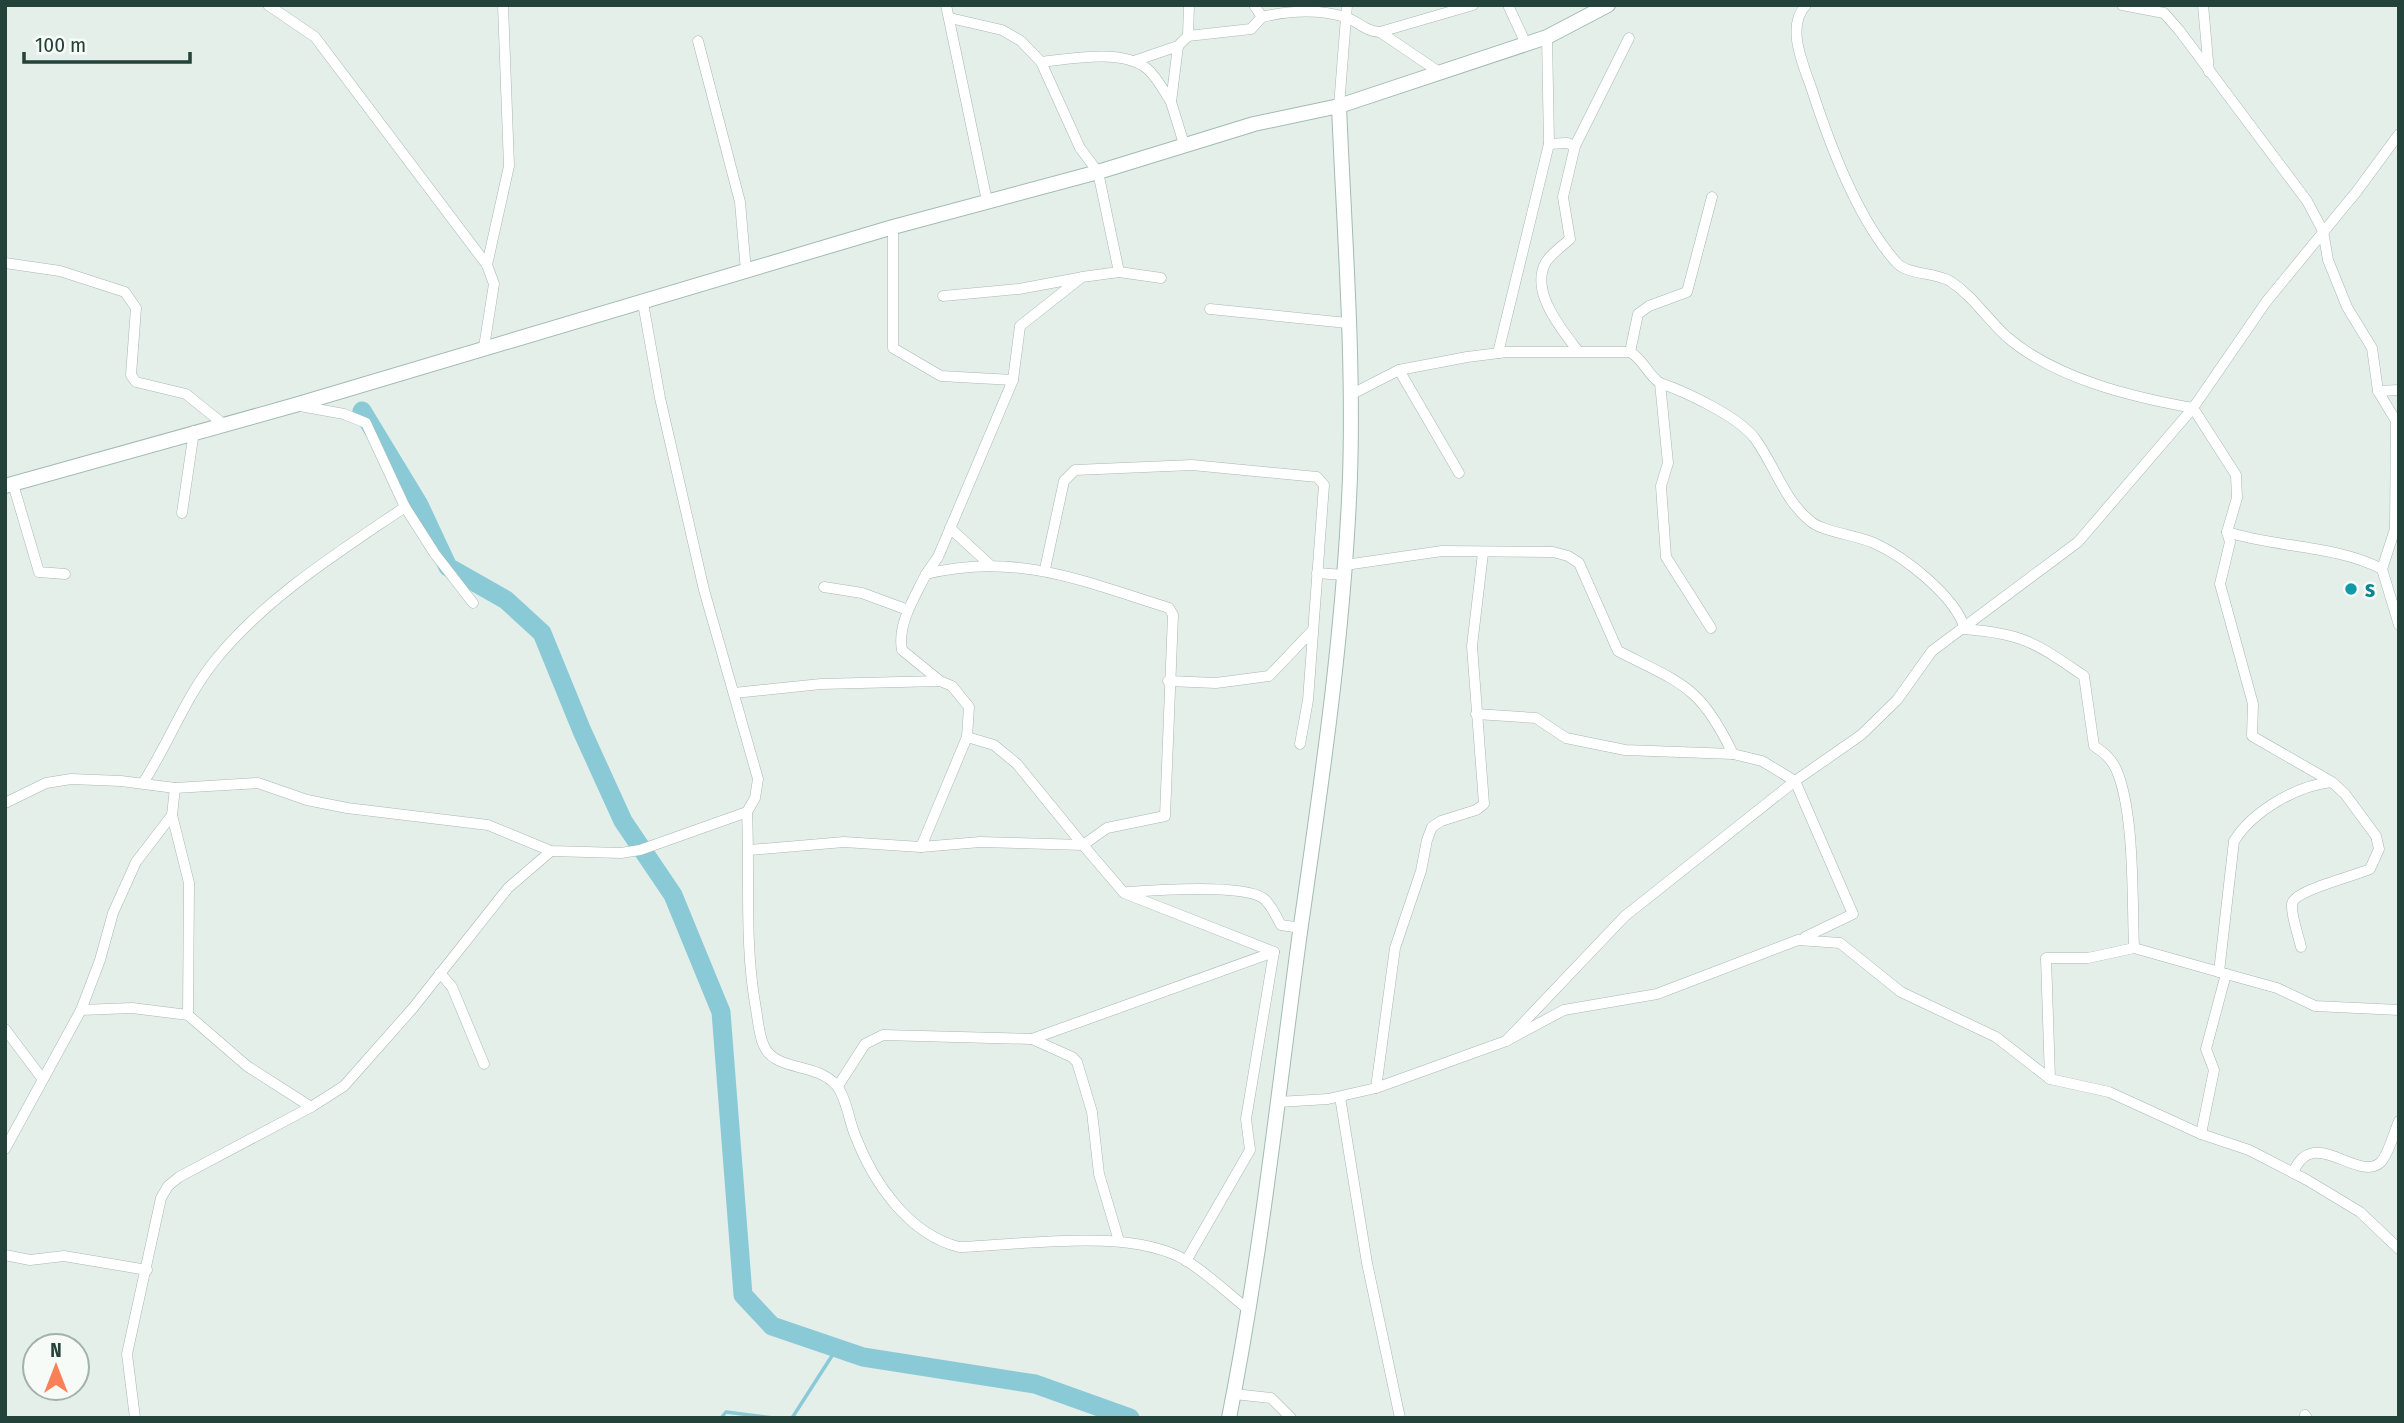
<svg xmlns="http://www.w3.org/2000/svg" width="2404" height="1423" viewBox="0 0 2404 1423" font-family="'Fira Sans Condensed',sans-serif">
<rect width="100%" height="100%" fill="#e5efea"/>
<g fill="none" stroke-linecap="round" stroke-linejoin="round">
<!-- stream -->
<g stroke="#8acad7" stroke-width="3.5">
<path d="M721,1418L726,1412L773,1418"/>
<path d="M792,1418L837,1348"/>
</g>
<!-- river -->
<path stroke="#8acad7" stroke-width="19" d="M362,411L419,505L448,567L506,600L542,633L582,731L623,821L673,895L721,1012L743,1295L772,1326L863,1357L1035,1384L1130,1418"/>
<!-- street casing -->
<g stroke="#a7b8b2" stroke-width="11">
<g id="street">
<path d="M268,5L315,37L487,265L494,284L484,347"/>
<path d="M946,5L987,201"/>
<path d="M1254,5L1262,17C1288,11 1318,9 1345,17C1358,21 1364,31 1380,32L1473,5"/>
<path d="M1508,5L1526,44"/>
<path d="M1806,5C1785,27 1804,66 1812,90C1830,145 1857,218 1896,262C1907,275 1934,272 1950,281C1973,296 1987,319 2007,337C2056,379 2132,397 2193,408L2236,475L2237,498L2227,532L2230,542L2220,584L2253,704L2252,736L2332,782L2345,794L2376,836L2379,849L2370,869C2355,876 2294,890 2292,904C2291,916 2298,934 2301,947"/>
<path d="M2122,5L2164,13L2179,30L2307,201L2323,231L2328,260L2347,307L2372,348L2378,391L2396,421L2395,529L2382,569L2399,625"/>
<path d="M2203,5L2209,72"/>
<path d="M950,18L1002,30L1021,41L1041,62L1080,148L1098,172L1119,272L1161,278"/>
<path d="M1380,32L1439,72"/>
<path d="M1188,36L1189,5"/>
<path d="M1547,37L1549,144L1567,143L1575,146L1563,197L1570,239C1562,246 1551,254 1546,262C1529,291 1562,330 1578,351"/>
<path d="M698,41L740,202L746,271"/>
<path d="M1178,46L1171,102L1184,144"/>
<path d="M1134,61L1178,46L1188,36L1251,29L1262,17"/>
<path d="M1041,62C1070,59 1119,49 1145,67C1155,74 1164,91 1171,102"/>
<path d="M1339,106L1347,5"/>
<path d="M1575,146L1629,38"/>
<path d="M893,227V348L941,376L1013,380"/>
<path d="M5,263L60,271L125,292L136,308L131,375L136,382L186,394L222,423"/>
<path d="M487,265L509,166L503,5"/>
<path d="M943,296L1019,289L1078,278"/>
<path d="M643,303L660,398L704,590L758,779L755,798L747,812C750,878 744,944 756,1009C758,1021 759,1036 764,1046C776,1072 816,1062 836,1085C846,1096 849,1121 855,1135C873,1182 908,1234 959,1247C1024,1245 1131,1227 1187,1261C1209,1275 1230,1295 1250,1311"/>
<path d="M1210,309L1347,323"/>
<path d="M1630,352L1638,314L1649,306L1687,292L1712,197"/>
<path d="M1498,353L1549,144"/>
<path d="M1399,370L1459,473"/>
<path d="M1660,383L1668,463L1661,486L1666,557L1711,628"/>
<path d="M2378,391L2399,390"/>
<path d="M1350,395L1399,370L1467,357L1507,352H1630C1644,360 1647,374 1660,383C1686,392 1740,417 1756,440C1774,465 1784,499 1809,520C1821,532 1857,535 1874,543C1905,557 1955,596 1965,629C2025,634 2035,643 2084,676L2094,746C2103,752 2111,758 2116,769C2135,811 2132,901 2134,948"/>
<path d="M13,484L39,572L65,574"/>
<path d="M405,507L435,554L473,603"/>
<path d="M182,513L194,431"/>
<path d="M950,528L990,565"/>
<path d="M2227,532C2278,548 2335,545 2382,569"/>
<path d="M1345,565L1442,551L1553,552L1568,556L1579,563L1618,651C1682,684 1700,685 1733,754"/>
<path d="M1045,569L1064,481L1075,470L1192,465L1317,477L1324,485L1308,700L1300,744"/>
<path d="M1317,573L1344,575"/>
<path d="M926,574L938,557L1013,380L1020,326L1082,277L1119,272"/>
<path d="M824,587L862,593L908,610"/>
<path d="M940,681L902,650C897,624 915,597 926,574C1014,552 1080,580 1163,606L1169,608L1173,615L1165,816L1107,828L1083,845L1124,893L1274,952L1246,1119L1250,1150L1186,1261"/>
<path d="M1168,681L1216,683L1269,676L1312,631"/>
<path d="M734,693L821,684L940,681L952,686L969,707L967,737L921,847L844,842L749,850"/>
<path d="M1476,714L1536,718L1566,738L1625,750L1733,754L1762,761L1795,781L1853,914L1805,937"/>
<path d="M2331,782C2296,786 2253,811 2234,841L2219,972L2277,988L2315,1006L2399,1010"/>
<path d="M143,783C169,743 186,695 217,658C268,596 339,552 405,507L366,423L344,414L300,406"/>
<path d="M5,803L46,783L71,779L121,781L175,788L258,783L307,800L347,808L488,825L551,851L621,853L640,850L747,812"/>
<path d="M172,815L189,883L188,1015"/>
<path d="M921,847L980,842L1083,845L1017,764L994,745L967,737"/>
<path d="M1128,892C1155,890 1243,884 1263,898C1271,904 1276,916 1281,925L1301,928"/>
<path d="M440,973L452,987L484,1064"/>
<path d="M81,1010L132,1008L188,1015L247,1066L311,1107"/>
<path d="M5,1029L41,1077"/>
<path d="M1032,1039L1274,952"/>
<path d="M1506,1041L1625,916L1795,781L1861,735L1897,700L1932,651L2078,542L2193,408L2266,302L2357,191L2399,134"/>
<path d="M2050,1079L2046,958H2088L2134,948L2219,972"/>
<path d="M838,1086L865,1044L883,1035L1032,1039L1072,1057L1077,1062L1092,1112L1099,1174L1119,1241"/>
<path d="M1376,1088L1395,948L1421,871L1427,840L1432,827L1441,821L1476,810L1484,804L1472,646L1483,553"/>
<path d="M1340,1097L1367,1263L1400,1418"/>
<path d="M1278,1102L1328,1099L1376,1088L1506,1041L1564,1010L1657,994L1798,940L1840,943L1901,992L1996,1037L2050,1079L2109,1092L2201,1134L2249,1150L2307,1180L2360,1212L2399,1249"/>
<path d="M2201,1134L2214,1070L2206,1049L2226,974"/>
<path d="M5,1149L81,1010L100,960L113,913L136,862L172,815L175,788"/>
<path d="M2293,1173C2313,1123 2358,1184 2381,1162C2389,1153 2394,1132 2399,1121"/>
<path d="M5,1255L30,1260L64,1256L147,1270"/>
<path d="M1234,1394L1271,1398L1291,1418"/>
<path d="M2305,1415L2307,1418"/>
<path d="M135,1418L127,1354L161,1198L168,1186L179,1177L311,1107L344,1086L413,1008L508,888L551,851"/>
</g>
</g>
<!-- secondary casing -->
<g stroke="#a2bbb3" stroke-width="16">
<g id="secondary">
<path d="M5,486L295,405L893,227L1098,172L1254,124L1339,106L1547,37L1608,5"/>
<path d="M1229,1418C1261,1257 1278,1094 1300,932C1322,779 1344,632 1350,477C1354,354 1344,229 1339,106"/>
</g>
</g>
<!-- street -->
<use href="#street" stroke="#fff" stroke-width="10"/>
<!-- secondary -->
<use href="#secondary" stroke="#fff" stroke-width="14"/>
</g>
<!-- markers -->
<circle fill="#0f9aa8" stroke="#f6fbf8" stroke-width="2.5" cx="2351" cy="589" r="7"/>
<g text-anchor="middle" stroke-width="5" stroke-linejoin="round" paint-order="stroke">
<!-- culture labels -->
<g font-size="23" font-weight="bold" fill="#0d838f" stroke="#f6fbf8" text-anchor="start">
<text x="2365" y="597">s</text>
</g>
</g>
<!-- border -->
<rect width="2404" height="1423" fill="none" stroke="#22423a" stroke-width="14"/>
<!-- north arrow -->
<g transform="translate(56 1367)"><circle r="33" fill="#f6fbf8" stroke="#a1b1ac" stroke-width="2"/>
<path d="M0-5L12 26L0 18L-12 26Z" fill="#fa8057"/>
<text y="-10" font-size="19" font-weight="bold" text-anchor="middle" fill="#22423a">N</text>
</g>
<!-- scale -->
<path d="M24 52v10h166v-10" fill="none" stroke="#22423a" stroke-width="3.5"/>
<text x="35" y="52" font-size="21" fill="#22423a" stroke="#f6fbf8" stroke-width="5" paint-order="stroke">100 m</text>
</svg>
